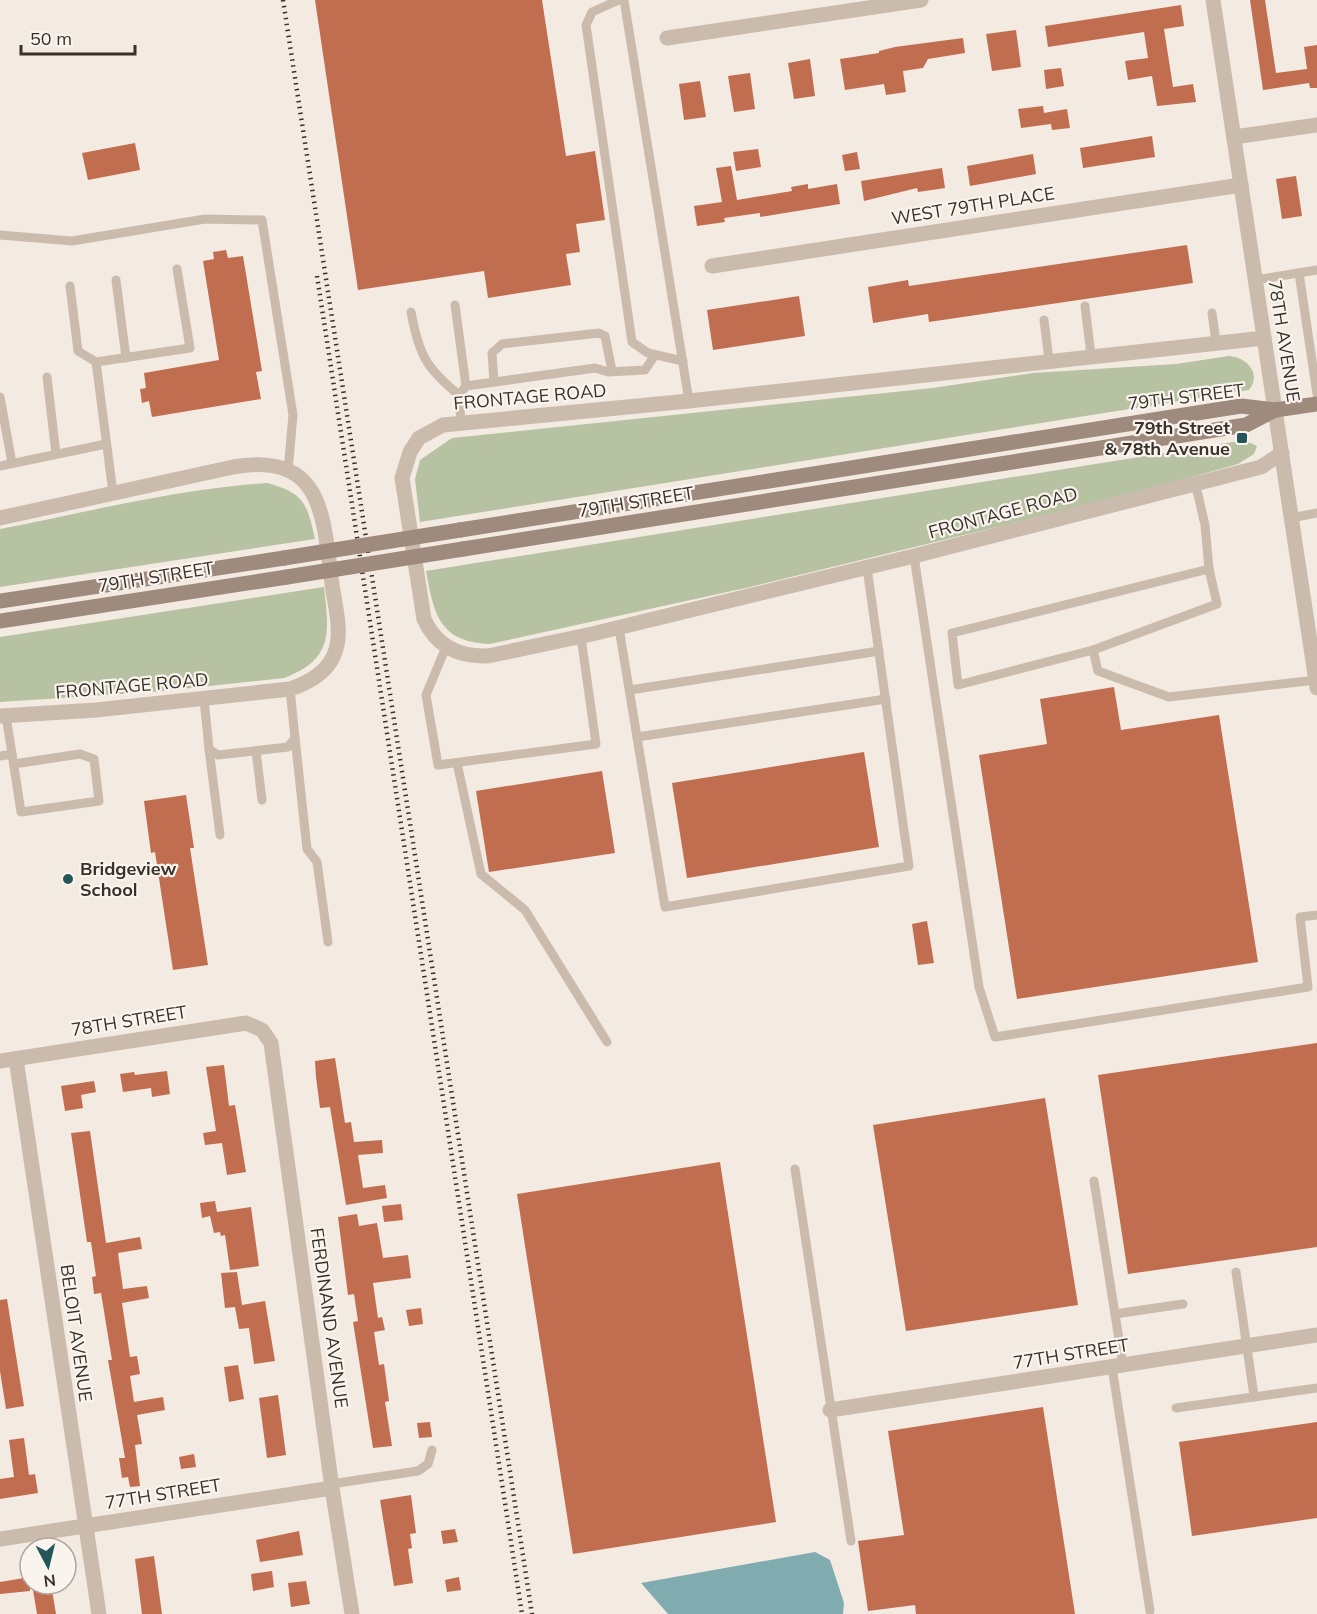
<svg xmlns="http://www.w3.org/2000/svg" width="1317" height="1614" viewBox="0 0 1317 1614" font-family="Mulish,sans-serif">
<rect width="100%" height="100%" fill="#f3eae1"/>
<!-- green -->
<g fill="#b6c2a1">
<path d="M1229,356C1247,357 1262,374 1249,390L420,522L415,479L420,460L452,438L933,388L1033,373L1176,364Z"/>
<path d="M1233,442H1248L1257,446L1254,454L1238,464L1132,494L750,587L490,644C439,642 434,614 426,571Z"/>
<path d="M267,483C304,493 307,503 315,539L0,587V529C88,512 177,489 267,483Z"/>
<path d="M324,587C329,633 334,659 284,678L152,692L0,702V637Z"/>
</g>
<!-- water -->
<path fill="#81acaf" d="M815,1552L830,1560L844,1603L843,1614H668L641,1583Z"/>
<!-- building -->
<g fill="#c16d50">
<path d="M315,0H542L566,156L595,151L605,220L576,224L580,252L566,254L571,285L488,298L484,271L358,290Z"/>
<path d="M1250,0H1265L1276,73L1307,69L1304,47L1317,45V88H1310L1309,83L1263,90Z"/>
<path d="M1181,5L1184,26L1164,29L1173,87L1193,84L1196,102L1157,106L1152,76L1128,80L1125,61L1148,58L1144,32L1048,47L1045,26Z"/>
<path d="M1016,30L1021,67L992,71L986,34Z"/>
<path d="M963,38L965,53L928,59L923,68L903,71L906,92L886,95L884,84L845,90L840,59L879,53V51L895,47Z"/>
<path d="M810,59L815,96L794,99L788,63Z"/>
<path d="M1061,68L1064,86L1046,89L1044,70Z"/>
<path d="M750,73L755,109L734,112L728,76Z"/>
<path d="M700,81L706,117L684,120L679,84Z"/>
<path d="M1043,106L1044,113L1067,109L1070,128L1052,130L1051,124L1021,128L1018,109Z"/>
<path d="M1152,136L1155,157L1083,168L1080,148Z"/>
<path d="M135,143L140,170L88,180L82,153Z"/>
<path d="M758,149L761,167L736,171L733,152Z"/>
<path d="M857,152L860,169L845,171L842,155Z"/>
<path d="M1033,154L1036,174L970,186L967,166Z"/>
<path d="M731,166L737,200L792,191L791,187L808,184V189L837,184L840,204L760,217V213L724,218L725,222L697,226L694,206L722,202L716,168Z"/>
<path d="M942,168L945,188L918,192L917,188L864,201L861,181Z"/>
<path d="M1296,176L1302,216L1282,219L1276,179Z"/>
<path d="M1187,245L1193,283L929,322L928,314L873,323L868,287L908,280L909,286Z"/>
<path d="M226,250L228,258L243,256L262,371L256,372L261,399L152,417L149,401L142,403L140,389L146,388L144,373L219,360L203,261L214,259L213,252Z"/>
<path d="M799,296L805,336L713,350L707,310Z"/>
<path d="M1114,687L1121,730L1219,715L1258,962L1017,999L979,755L1047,744L1040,699Z"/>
<path d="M864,752L879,847L687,878L672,783Z"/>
<path d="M602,771L615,853L489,872L476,791Z"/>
<path d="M186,795L194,848H190L208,965L173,970L155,852L151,853L144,801Z"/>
<path d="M927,921L934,963L918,965L912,924Z"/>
<path d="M1317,1043V1247L1128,1274L1098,1075Z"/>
<path d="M335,1058L345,1123L351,1122L354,1142L382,1140L383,1153L358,1155L363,1188L385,1185L387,1198L346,1205L330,1107L320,1108L316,1077L315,1061Z"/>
<path d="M224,1065L229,1106L235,1105L246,1172L227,1175L222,1143L205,1145L203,1133L216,1131L206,1067Z"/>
<path d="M167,1071L170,1094L152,1097L151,1088L123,1092L120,1074L134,1072L135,1075Z"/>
<path d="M94,1081L96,1092L81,1095L83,1108L65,1111L61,1086Z"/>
<path d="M1045,1098L1078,1305L906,1331L873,1125Z"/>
<path d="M90,1131L106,1243L140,1237L142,1249L118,1253L123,1289L147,1286L149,1298L122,1303L130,1357L137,1356L140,1374L130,1376L134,1402L163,1397L165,1410L137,1415L142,1444L135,1445L140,1486L130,1487L128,1477L122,1478L119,1458H125L108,1360H112L101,1293L94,1294L92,1277L96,1276L91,1242H87L71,1133Z"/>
<path d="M720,1162L776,1522L573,1554L517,1194Z"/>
<path d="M215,1201L217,1212L251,1207L259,1266L230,1270L225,1235L221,1236L220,1232L214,1233L210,1216L202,1218L200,1203Z"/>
<path d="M401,1204L403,1220L384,1222L382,1206Z"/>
<path d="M357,1214L359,1226L377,1223L383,1258L408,1255L411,1278L373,1283L378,1318L382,1317L385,1330L374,1332L379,1365L384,1364L389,1401L385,1402L392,1446L373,1448L353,1322L358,1321L354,1294L348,1295L338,1217Z"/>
<path d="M237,1272L242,1305L265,1301L275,1361L254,1364L249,1328L239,1329L235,1307L225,1308L221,1273Z"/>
<path d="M7,1299L24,1406L6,1409L0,1371V1300Z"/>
<path d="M421,1308L423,1324L409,1326L406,1310Z"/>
<path d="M238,1365L244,1399L229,1402L224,1367Z"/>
<path d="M278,1395L286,1455L267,1458L259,1398Z"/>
<path d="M1043,1407L1075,1614H916L915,1605L868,1611L858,1541L904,1535L888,1431Z"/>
<path d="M430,1422L432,1437L419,1438L417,1423Z"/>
<path d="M1317,1422V1518L1192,1536L1179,1442Z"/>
<path d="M24,1438L29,1475L35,1474L38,1493L0,1499V1479L14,1477L9,1440Z"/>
<path d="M194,1454L196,1467L181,1469L179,1457Z"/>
<path d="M411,1495L416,1533L410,1534L412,1548L408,1549L413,1583L394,1586L380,1500Z"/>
<path d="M455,1529L458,1542L443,1544L441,1531Z"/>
<path d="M299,1531L303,1555L260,1562L256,1540Z"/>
<path d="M154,1556L162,1614H142L135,1559Z"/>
<path d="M272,1571L274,1587L253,1591L251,1574Z"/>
<path d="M30,1577V1591L0,1594V1582Z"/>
<path d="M459,1577L461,1590L447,1592L445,1580Z"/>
<path d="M306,1581L310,1604L291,1607L288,1583Z"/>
<path d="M32,1584H51L56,1614H37Z"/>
</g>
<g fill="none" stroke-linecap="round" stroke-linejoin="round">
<!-- lane -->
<g stroke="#cbbbad" stroke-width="9">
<path d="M619,0L592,12L586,25L632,342L648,353L683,361"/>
<path d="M624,0L689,401"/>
<path d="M0,235L72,241L205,219L262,220L293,415L288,471"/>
<path d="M1299,273L1317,394"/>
<path d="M116,280L126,358"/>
<path d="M1255,280L1317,270"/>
<path d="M70,286L78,351L96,362"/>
<path d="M455,305L466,386L459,395L461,423"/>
<path d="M1085,306L1091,355"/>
<path d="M411,312C419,355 426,368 459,395"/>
<path d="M1212,313L1216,342"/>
<path d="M1044,320L1049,360"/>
<path d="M47,377L56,454"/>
<path d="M494,382L492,353L502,344L599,333L605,336L612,371"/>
<path d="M466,386L595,368L608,372L645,370L655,355"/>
<path d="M0,397L12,463"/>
<path d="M0,466L106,444"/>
<path d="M1195,482L1205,525L1209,569L952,633L958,685L1093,650L1098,671L1169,697L1316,680"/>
<path d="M113,493L96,362L190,348L177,269"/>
<path d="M1291,518L1317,513"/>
<path d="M914,556L979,987L995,1037L1308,987L1300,917L1317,915"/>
<path d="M619,628L665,907L909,866L867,568"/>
<path d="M446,647L426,695L438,765L596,744L581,637"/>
<path d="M1093,650L1217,604L1209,569"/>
<path d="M630,690L879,651"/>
<path d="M204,699L209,749L218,755L288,747L295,738L290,689"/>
<path d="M637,737L886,699"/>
<path d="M295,738L307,849L317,862L328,942"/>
<path d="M209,749L220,835"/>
<path d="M256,751L262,800"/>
<path d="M12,754L21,812L99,801L94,759L80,754L14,764"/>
<path d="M0,756L12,754L6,716"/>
<path d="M457,763L481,874L525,910L607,1042"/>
<path d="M795,1169L851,1541"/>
<path d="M1094,1181L1123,1365"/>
<path d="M1236,1272L1254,1396"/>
<path d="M1115,1314L1183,1304"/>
<path d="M1112,1367L1150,1611"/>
<path d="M1176,1408L1317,1388"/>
<path d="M331,1484L418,1471L428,1464L432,1450"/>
</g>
<!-- street -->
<g stroke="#cbbbad" stroke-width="15">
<path d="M1213,0L1317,688"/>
<path d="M667,38L921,0"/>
<path d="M1234,137L1317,125"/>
<path d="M712,266L1241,185"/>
<path d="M1264,338L689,401L443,425L419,438L410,452L402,478L424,619C436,646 458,657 488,656L592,634L914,556L1261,467L1282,453"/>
<path d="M0,518L233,467C324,451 323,517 332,584C335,607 344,635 333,657C325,674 308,683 290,689L96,710L0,716"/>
<path d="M16,1059L99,1614"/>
<path d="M0,1061L246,1023L262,1030L271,1043L332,1488L352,1614"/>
<path d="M830,1410L1317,1335"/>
<path d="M0,1539L332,1488"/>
</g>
<!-- secondary -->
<g stroke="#9f8a7e" stroke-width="15">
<path d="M460,530L1241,406L1275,410L1317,404"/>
<path d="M463,549L1246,425L1275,410"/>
<path d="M0,601L284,558"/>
<path d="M0,621L287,577"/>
</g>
<!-- rail -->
<g stroke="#39302b" stroke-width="4.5" stroke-dasharray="1.5 4.5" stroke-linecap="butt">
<path d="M283,0L532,1614"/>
<path d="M317,276L522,1614"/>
</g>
<!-- secondary-bridge -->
<g stroke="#9f8a7e" stroke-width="15">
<path d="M284,558L460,530"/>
<path d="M287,577L463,549"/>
</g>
</g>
<!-- markers -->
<g fill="#22565a" stroke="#faf4ee" stroke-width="2">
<rect x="1236" y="432" width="12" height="12" rx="3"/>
<circle cx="68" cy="879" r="6"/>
</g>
<g text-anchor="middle" stroke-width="4.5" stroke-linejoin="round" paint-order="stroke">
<!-- street labels -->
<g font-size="18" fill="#39302b" stroke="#faf4ee">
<text transform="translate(973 206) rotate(-9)" y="6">WEST 79TH PLACE</text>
<text transform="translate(1284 341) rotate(81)" y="6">78TH AVENUE</text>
<text transform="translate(530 397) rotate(-5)" y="6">FRONTAGE ROAD</text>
<text transform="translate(1186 397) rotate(-7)" y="6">79TH STREET</text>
<text transform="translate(636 502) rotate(-9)" y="6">79TH STREET</text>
<text transform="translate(1003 513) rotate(-15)" y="6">FRONTAGE ROAD</text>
<text transform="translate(156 577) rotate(-9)" y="6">79TH STREET</text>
<text transform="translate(132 686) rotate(-5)" y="6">FRONTAGE ROAD</text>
<text transform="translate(129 1021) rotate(-9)" y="6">78TH STREET</text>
<text transform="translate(329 1318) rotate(82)" y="6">FERDINAND AVENUE</text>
<text transform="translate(76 1333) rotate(82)" y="6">BELOIT AVENUE</text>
<text transform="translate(1071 1354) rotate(-9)" y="6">77TH STREET</text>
<text transform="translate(163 1494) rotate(-9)" y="6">77TH STREET</text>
</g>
<!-- poi labels -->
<g font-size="18" font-weight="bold" fill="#39302b" stroke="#faf4ee" text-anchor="end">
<text x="1230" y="434">79th Street<tspan x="1230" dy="21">&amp; 78th Avenue</tspan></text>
<text x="80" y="875" text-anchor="start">Bridgeview<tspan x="80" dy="21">School</tspan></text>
</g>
</g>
<!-- north arrow -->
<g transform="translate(48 1566) rotate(173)"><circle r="28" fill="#faf4ee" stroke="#ada6a0" stroke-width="1.5"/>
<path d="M0-4.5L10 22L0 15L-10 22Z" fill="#22565a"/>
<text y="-9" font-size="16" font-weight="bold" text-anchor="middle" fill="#39302b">N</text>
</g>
<!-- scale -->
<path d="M21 45v9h114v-9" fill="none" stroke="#39302b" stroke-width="3"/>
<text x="30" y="45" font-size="18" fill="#39302b" stroke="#faf4ee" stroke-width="4.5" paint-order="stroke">50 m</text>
</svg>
